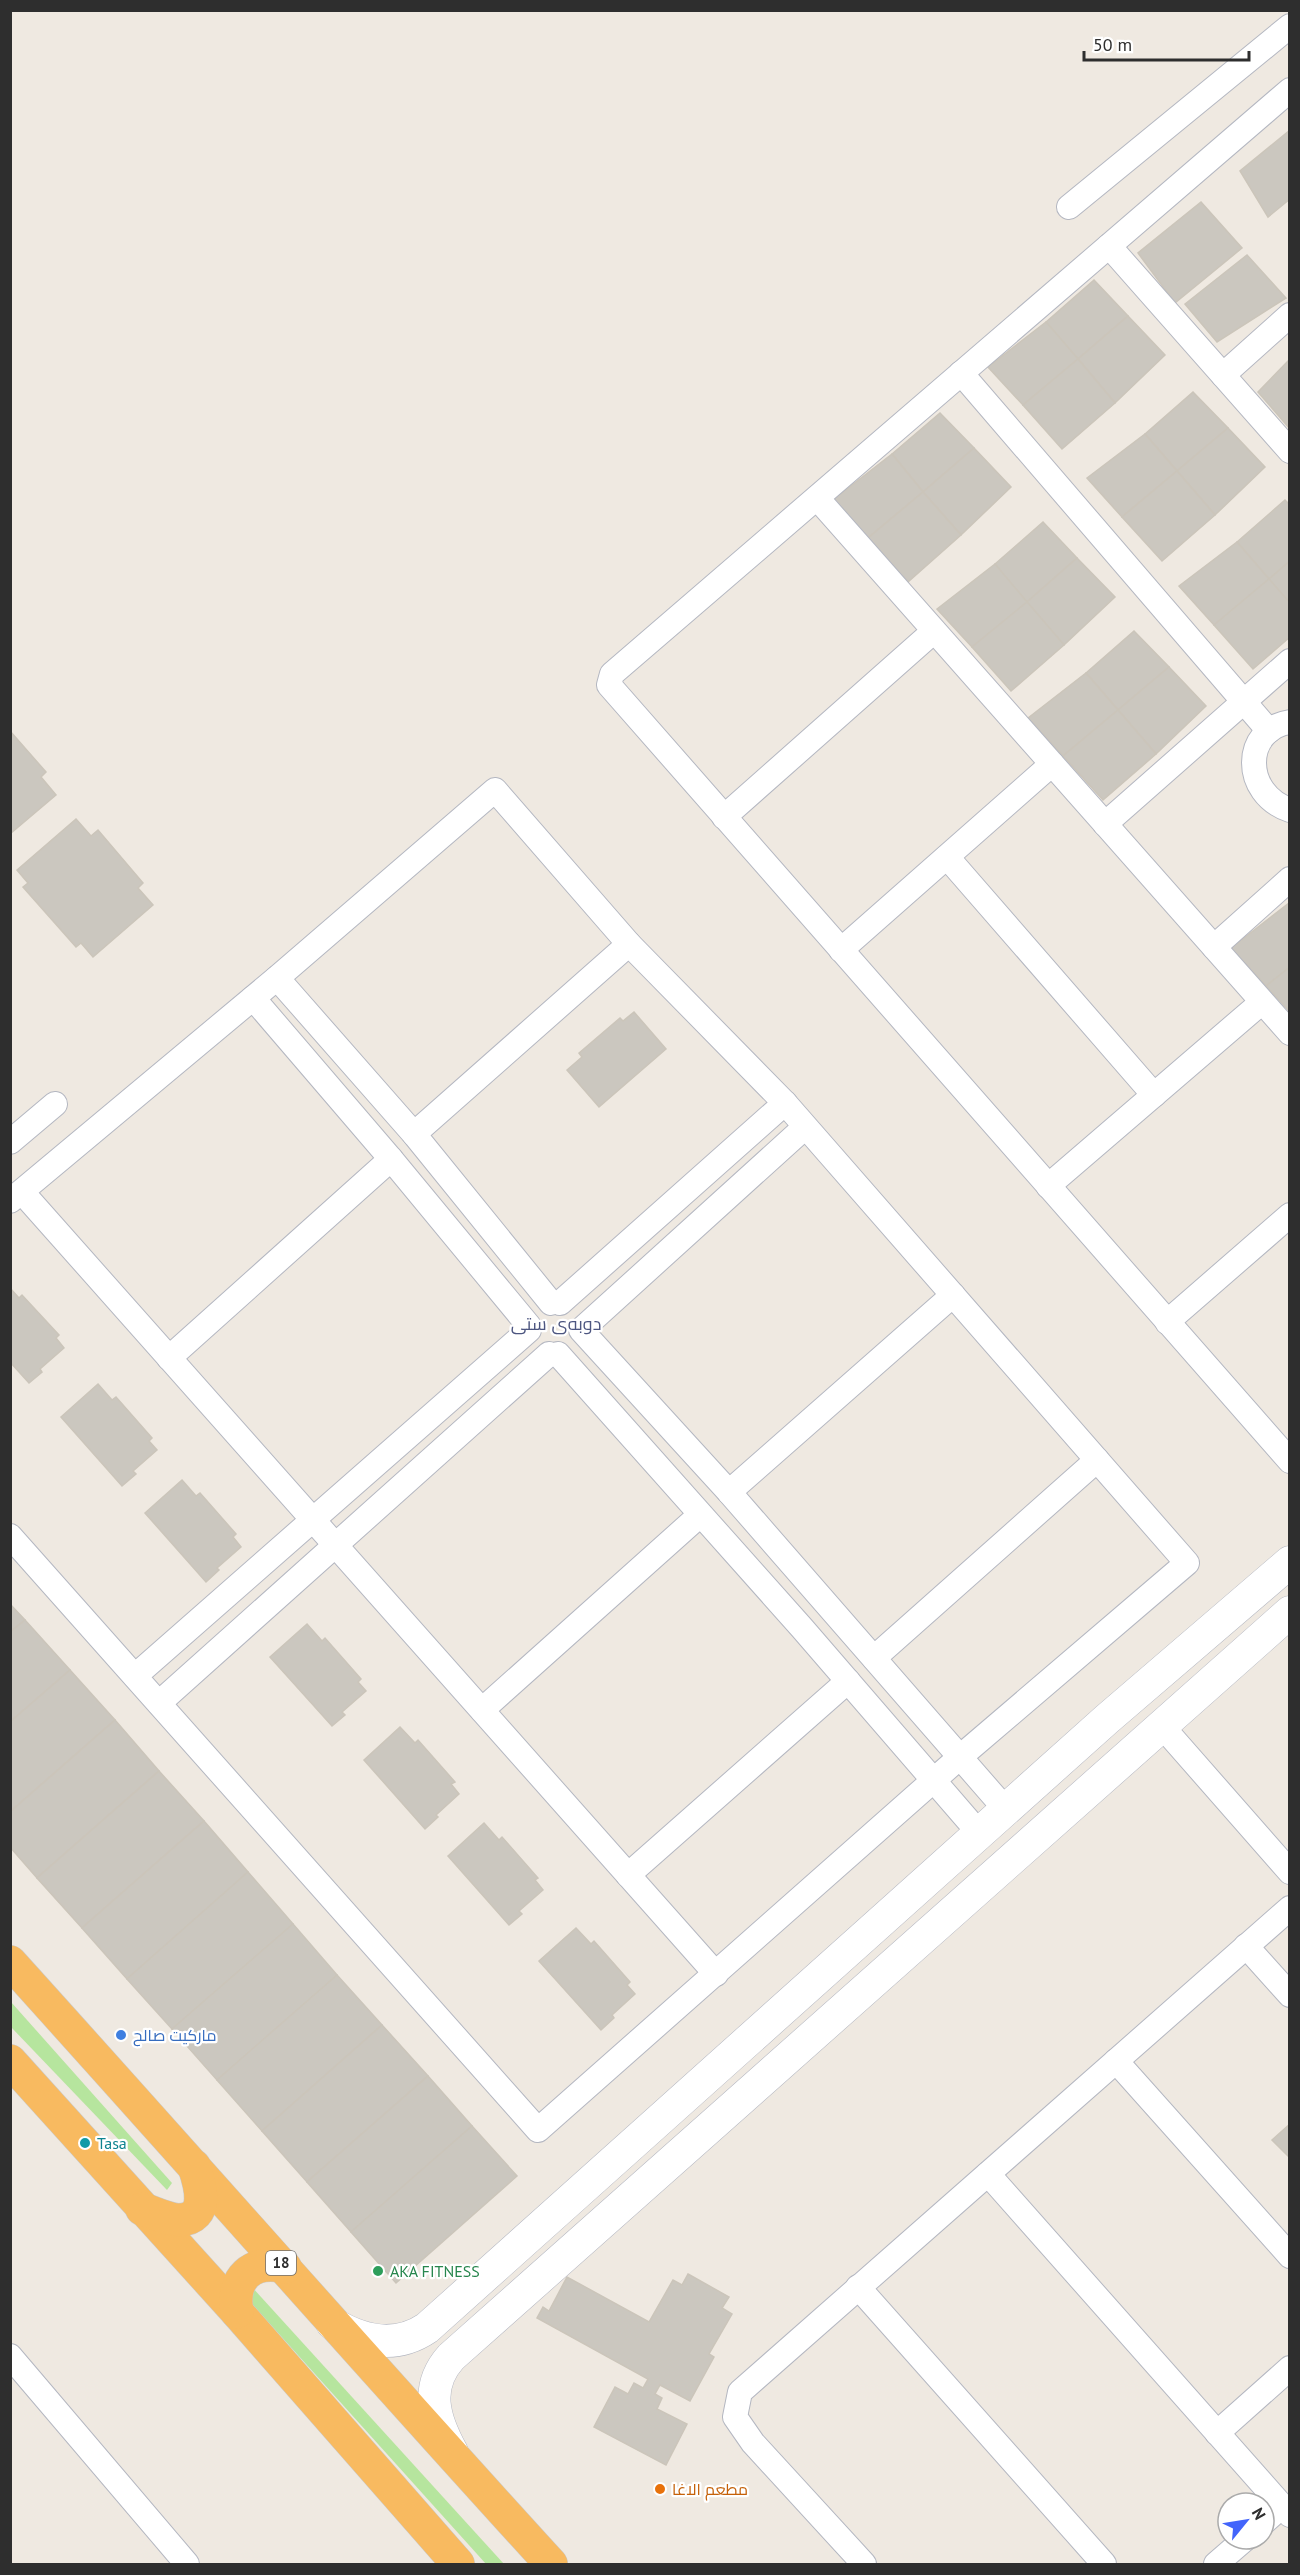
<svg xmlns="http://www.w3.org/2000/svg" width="1300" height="2575" viewBox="0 0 1300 2575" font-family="'PT Sans',Cairo,sans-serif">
<rect width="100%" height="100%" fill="#efe9e1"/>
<!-- green -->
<g fill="#b6e59e">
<path d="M11,2002L172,2183L167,2190L11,2027Z"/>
<path d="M251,2286L504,2564H486L243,2294Z"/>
</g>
<!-- building -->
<g fill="#cbc7bf" stroke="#cbc5ba" stroke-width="1.5">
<path d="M1290,130V199L1268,217L1240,171Z"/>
<path d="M1201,202L1242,248L1175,303L1138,253Z"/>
<path d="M1247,255L1286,298L1217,342L1185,304Z"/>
<path d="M1094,280L1128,316L1078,359L1046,322Z"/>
<path d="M1128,316L1165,355L1115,403L1078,359Z"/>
<path d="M1046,322L1078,359L1023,405L988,367Z"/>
<path d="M1078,359L1115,403L1062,449L1023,405Z"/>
<path d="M1289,360H1290V429L1258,392Z"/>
<path d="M1193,392L1228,428L1177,471L1145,434Z"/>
<path d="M940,413L974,448L923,492L892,454Z"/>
<path d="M1228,428L1265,467L1215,515L1177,471Z"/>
<path d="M1145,434L1177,471L1122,517L1087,478Z"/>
<path d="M974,448L1011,487L961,535L923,492Z"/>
<path d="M892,454L923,492L868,538L834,499Z"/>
<path d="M1177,471L1215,515L1162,561L1122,517Z"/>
<path d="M923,492L961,535L908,582L868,538Z"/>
<path d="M1285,500L1290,505V561L1269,579L1237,542Z"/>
<path d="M1043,522L1077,558L1027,602L995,564Z"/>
<path d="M1237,542L1269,579L1214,625L1179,586Z"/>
<path d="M1077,558L1115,597L1064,645L1027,602Z"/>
<path d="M1290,561V603L1269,579Z"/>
<path d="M995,564L1027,602L972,647L937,609Z"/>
<path d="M1269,579L1290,603V637L1253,669L1214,625Z"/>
<path d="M1027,602L1064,645L1011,691L972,647Z"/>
<path d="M1134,631L1169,667L1118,710L1086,673Z"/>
<path d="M1169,667L1206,706L1156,754L1118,710Z"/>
<path d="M1086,673L1118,710L1063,756L1028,718Z"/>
<path d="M1118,710L1156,754L1103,800L1063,756Z"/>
<path d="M10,731L46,772L41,777L56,795L10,834Z"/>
<path d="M76,819L91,836L98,830L143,883L138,888L153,905L93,957L81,943L76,947L23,887L28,883L17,870Z"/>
<path d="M1289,903L1290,967L1266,986L1231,948Z"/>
<path d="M1290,967V1012L1266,986Z"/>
<path d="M634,1012L666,1049L599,1107L567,1070L582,1057L579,1053L620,1018L623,1021Z"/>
<path d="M10,1288L19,1298L22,1295L59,1335L56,1338L64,1348L40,1369L42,1372L29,1383L10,1362Z"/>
<path d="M98,1384L112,1400L116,1397L152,1438L149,1441L157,1450L133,1471L136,1474L122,1486L61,1417Z"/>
<path d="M182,1480L196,1496L200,1493L236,1534L233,1537L241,1547L217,1568L219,1570L206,1582L145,1513Z"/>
<path d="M10,1604L25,1620L10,1632Z"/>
<path d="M25,1620L70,1670L10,1722V1632Z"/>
<path d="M307,1624L322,1641L325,1638L361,1679L358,1682L366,1691L342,1712L345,1715L332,1726L270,1657Z"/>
<path d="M70,1670L115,1720L10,1812V1722Z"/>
<path d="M115,1720L159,1771L37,1878L10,1847V1812Z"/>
<path d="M400,1727L415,1743L418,1740L455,1782L451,1784L459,1794L436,1815L438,1817L425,1829L364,1760Z"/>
<path d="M159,1771L204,1821L82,1928L37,1878Z"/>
<path d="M204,1821L248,1872L127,1979L82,1928Z"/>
<path d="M484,1823L499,1840L502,1837L538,1878L535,1880L543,1890L519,1911L522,1914L509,1925L448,1856Z"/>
<path d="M248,1872L293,1924L172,2029L127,1979Z"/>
<path d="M293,1924L337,1975L217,2080L172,2029Z"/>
<path d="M576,1928L591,1944L594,1941L630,1982L627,1985L635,1994L612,2015L614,2018L601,2030L539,1961Z"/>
<path d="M337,1975L382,2025L262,2131L217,2080Z"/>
<path d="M382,2025L428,2076L307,2182L262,2131Z"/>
<path d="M428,2076L472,2126L351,2232L307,2182Z"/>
<path d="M1290,2124V2158L1272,2140Z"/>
<path d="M472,2126L517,2176L396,2283L351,2232Z"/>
<path d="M688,2274L729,2297L722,2308L732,2314L709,2354L714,2357L690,2401L660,2385L655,2394L662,2398L657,2409L687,2424L666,2465L594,2427L615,2387L628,2394L634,2383L643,2388L648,2379L537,2318L543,2307L549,2311L567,2277L649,2322L673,2280L682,2285Z"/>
</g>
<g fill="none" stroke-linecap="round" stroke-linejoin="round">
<!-- minor casing -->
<g stroke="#b4b7c1" stroke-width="26">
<g id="minor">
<path d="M1290,90L612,674L609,685L1290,1461"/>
<path d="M1069,207L1290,26"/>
<path d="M1109,246L1290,451"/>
<path d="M961,373L1269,731"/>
<path d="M1223,375L1290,315"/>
<path d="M817,498L1290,1033"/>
<path d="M1290,722C1242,729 1242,794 1290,810"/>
<path d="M724,817L934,631"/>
<path d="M1105,824L1290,661"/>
<path d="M947,857L1154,1095"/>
<path d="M1214,947L1290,879"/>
<path d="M841,950L1052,764"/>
<path d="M277,978L414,1134L551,1303"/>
<path d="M253,998L391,1159L529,1326"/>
<path d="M805,1127L581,1330L729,1492L1007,1811"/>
<path d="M414,1134L629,944"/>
<path d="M10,1142L55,1104"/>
<path d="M1048,1186L1262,1002"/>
<path d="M22,1192L716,1974"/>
<path d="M10,1201L277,978L495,790L629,944L785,1103L1187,1563L960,1757L538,2130L10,1536"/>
<path d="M560,1303L785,1103"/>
<path d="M1167,1322L1290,1215"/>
<path d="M558,1354L802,1628L980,1834"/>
<path d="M169,1358L391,1159"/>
<path d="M729,1492L953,1295"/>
<path d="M874,1658L1097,1460"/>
<path d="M135,1676L529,1330"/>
<path d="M159,1703L549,1354"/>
<path d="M482,1710L700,1515"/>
<path d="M1161,1725L1290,1872"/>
<path d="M628,1875L848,1681"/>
<path d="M1246,1946L1290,1995"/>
<path d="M1116,2061L1290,2256"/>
<path d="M988,2174L1290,2515"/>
<path d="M858,2287L1104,2564"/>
<path d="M10,2356L187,2564"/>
<path d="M1217,2433L1290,2368"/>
<path d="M1264,2522L1282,2506"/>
<path d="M864,2564L753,2443L735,2417L740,2392L1290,1908"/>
<path d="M1216,2564L1245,2539"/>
</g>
</g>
<!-- tertiary casing -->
<g stroke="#b4b7c1" stroke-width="33">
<g id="tertiary">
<path d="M332,2323C363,2342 396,2349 427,2328L1107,1719L1290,1562"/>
<path d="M452,2452C434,2419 424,2387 451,2357L1290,1612"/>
</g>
</g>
<!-- trunk casing -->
<g stroke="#c9c9c9" stroke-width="34">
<g id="trunk">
<path d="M10,1962C191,2162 369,2365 551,2564"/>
<path d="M10,2061L237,2312L458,2564"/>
<path d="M142,2209C153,2212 168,2220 179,2220C211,2219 200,2184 194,2166"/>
<path d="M237,2312C231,2278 252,2259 285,2267"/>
</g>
</g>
<!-- minor -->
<use href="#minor" stroke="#fff" stroke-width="24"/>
<!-- tertiary -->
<use href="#tertiary" stroke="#fff" stroke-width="32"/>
<!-- trunk -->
<use href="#trunk" stroke="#f8ba60" stroke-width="33"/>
</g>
<!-- markers -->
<circle fill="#3f7fe0" stroke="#fff" stroke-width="2" cx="121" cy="2035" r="6"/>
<circle fill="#0f9aa8" stroke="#fff" stroke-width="2" cx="85" cy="2143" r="6"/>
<circle fill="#2e9e5b" stroke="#fff" stroke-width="2" cx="378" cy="2271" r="6"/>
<circle fill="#e8710a" stroke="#fff" stroke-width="2" cx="660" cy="2489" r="6"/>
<g text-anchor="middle" stroke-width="4.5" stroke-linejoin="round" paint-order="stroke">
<!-- shield labels -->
<rect fill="#fff" stroke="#6d6d6d" stroke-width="1.5" x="266" y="2251" width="30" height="24" rx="4.5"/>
<g font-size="15" font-weight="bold" fill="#2e2e2e">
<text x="281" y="2268">18</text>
</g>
<!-- shop labels -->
<g font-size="16" fill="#366cbe" stroke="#fff" text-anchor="start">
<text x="133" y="2041">ماركيت صالح</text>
</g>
<!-- culture labels -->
<g font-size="16" fill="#0d838f" stroke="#fff" text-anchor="start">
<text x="97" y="2149">Tasa</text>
</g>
<!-- leisure labels -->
<g font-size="16" fill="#27864d" stroke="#fff" text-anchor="start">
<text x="390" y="2277">AKA FITNESS</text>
</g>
<!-- food labels -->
<g font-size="16" fill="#c56008" stroke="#fff" text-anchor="start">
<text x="672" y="2495">مطعم الاغا</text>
</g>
<!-- neighbourhood labels -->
<g font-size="18" fill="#4d5680" stroke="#fff">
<text x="556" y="1330">دوبه‌ی ستی</text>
</g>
</g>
<!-- border -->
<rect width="1300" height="2575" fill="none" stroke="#2e2e2e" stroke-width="24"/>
<!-- north arrow -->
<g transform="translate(1246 2521) rotate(60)"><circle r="28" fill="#ffffff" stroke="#ababab" stroke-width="1.5"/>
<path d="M0-4.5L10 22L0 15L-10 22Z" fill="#4264fb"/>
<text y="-9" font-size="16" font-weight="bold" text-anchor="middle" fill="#2e2e2e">N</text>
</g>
<!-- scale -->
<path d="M1084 51v9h165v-9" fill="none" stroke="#2e2e2e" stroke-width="3"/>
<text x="1093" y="51" font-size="18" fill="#2e2e2e" stroke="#ffffff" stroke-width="4.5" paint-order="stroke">50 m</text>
</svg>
